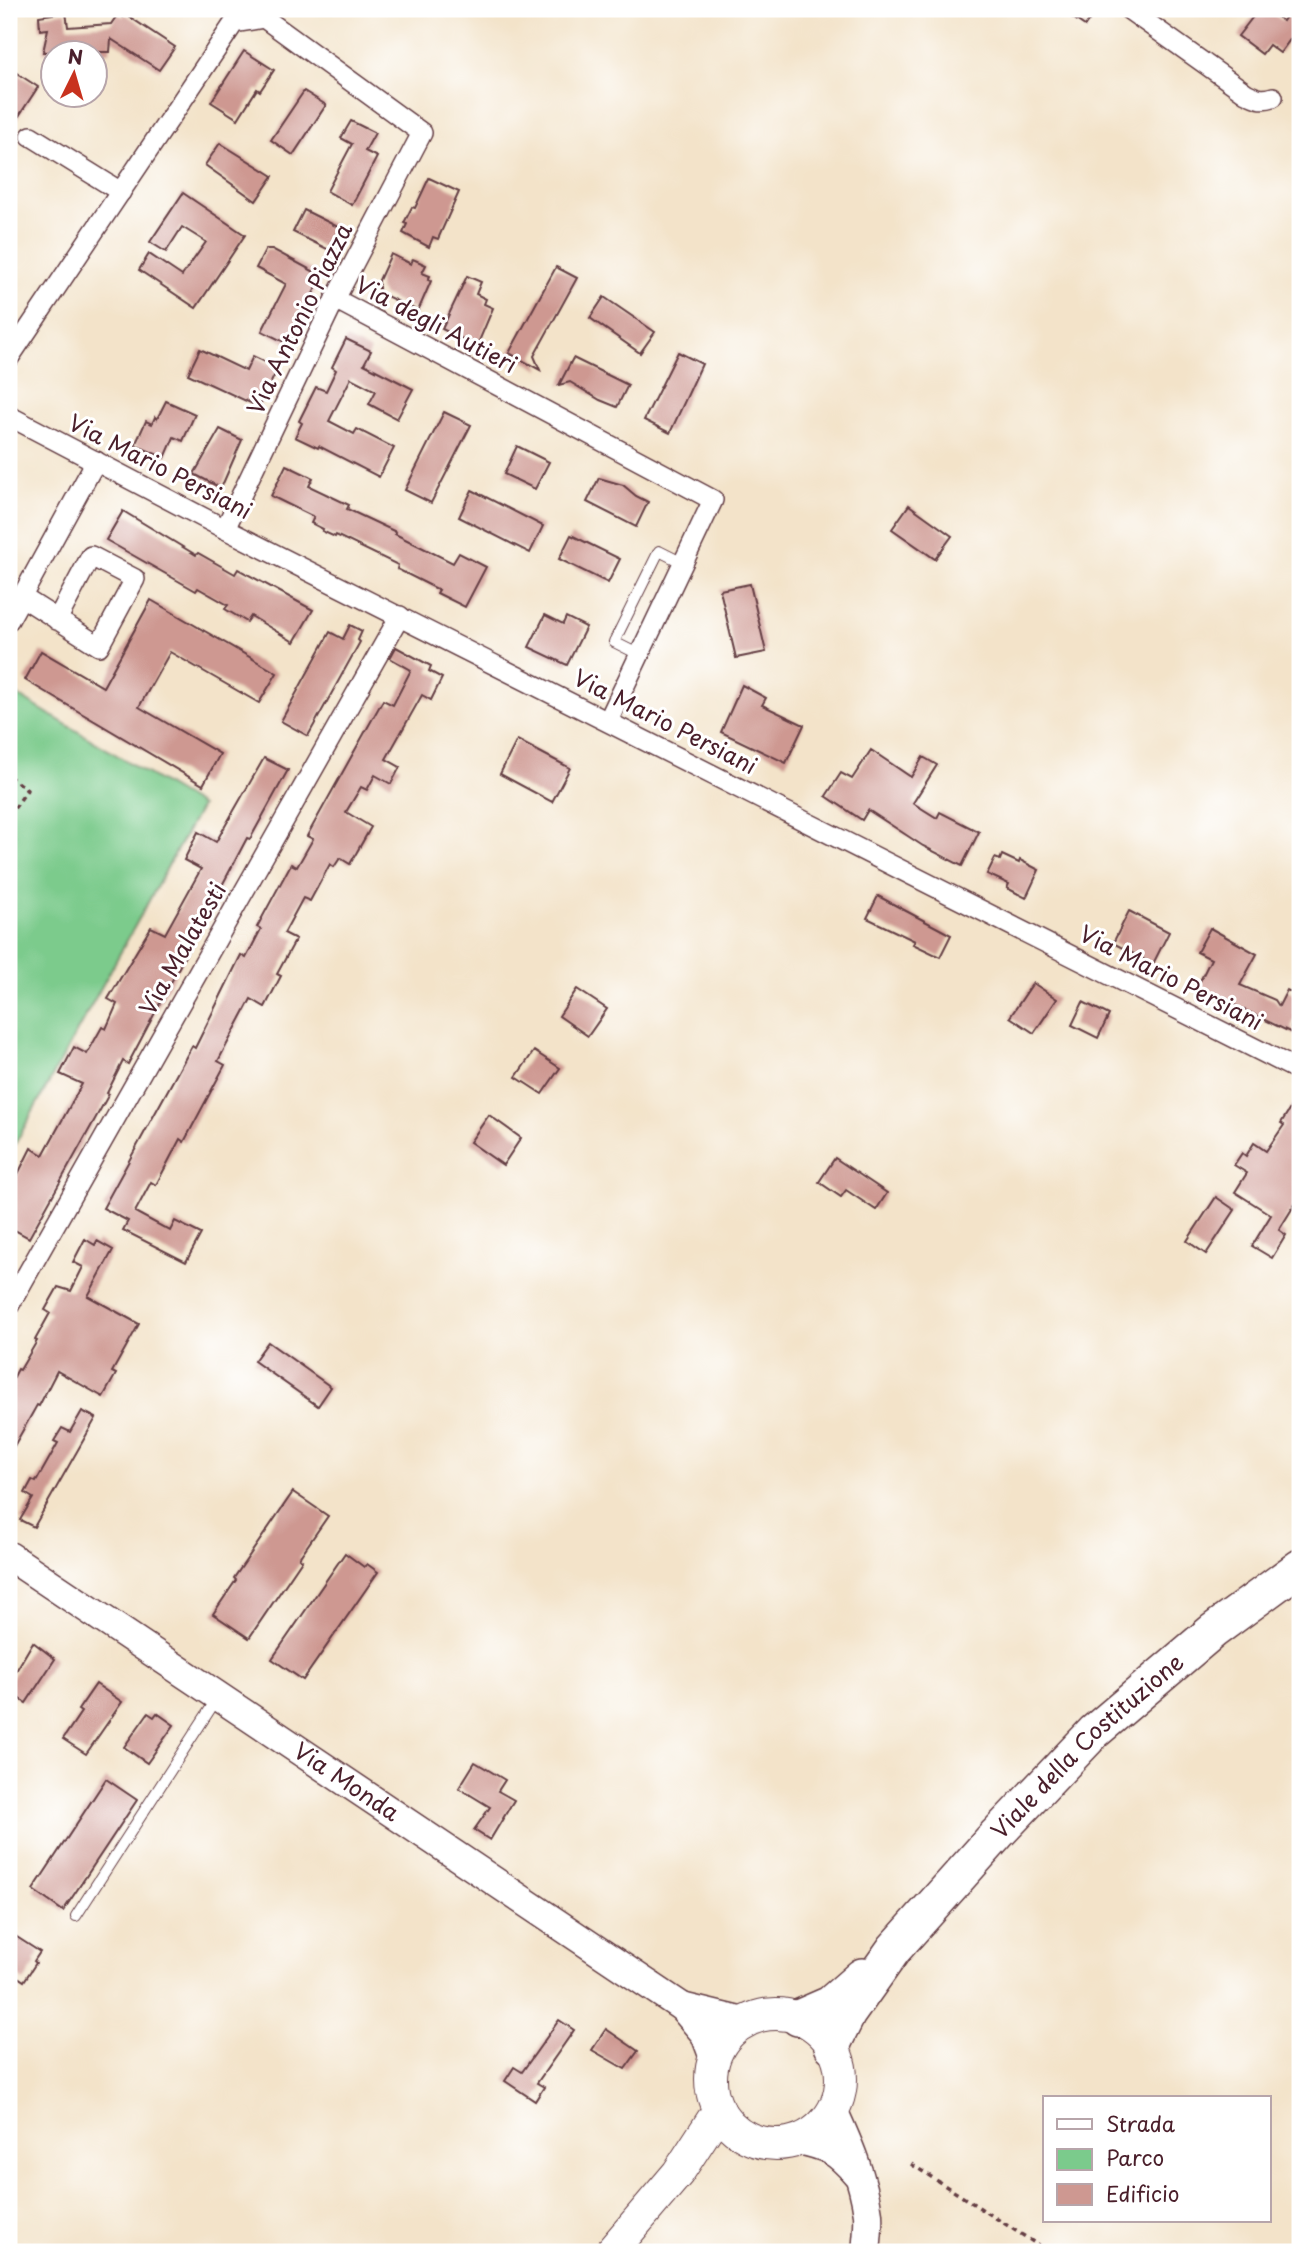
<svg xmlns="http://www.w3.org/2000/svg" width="1309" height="2261" viewBox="0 0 1309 2261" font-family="'Playpen Sans',sans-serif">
<rect width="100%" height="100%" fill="#fff"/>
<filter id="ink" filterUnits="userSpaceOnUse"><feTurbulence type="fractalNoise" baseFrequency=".0143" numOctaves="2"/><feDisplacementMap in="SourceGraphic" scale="14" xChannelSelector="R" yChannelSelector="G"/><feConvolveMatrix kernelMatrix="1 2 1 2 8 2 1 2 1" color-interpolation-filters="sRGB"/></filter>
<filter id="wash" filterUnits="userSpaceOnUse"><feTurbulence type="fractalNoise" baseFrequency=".00686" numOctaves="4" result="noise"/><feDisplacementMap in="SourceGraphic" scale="28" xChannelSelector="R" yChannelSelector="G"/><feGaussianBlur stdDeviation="1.57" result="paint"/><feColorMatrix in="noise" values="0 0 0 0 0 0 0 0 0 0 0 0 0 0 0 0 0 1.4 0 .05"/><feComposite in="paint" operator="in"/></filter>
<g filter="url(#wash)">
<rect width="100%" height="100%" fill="#f3e3c9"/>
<!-- green -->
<path fill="#7bcb8c" stroke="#62755c" stroke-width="2" d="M14,693L201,806L9,1155V702Z"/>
<g id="blocks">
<!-- building -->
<g fill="#ce9891">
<path d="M1060,9H1097L1085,26Z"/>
<path d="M1259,9H1266L1283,21L1290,11L1300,19V26L1280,53L1269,45L1262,54L1238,36Z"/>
<path d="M66,12L68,27L111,24L118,14L123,17L125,14L175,47L159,70L111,39L110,52H43L48,29L40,30L39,16Z"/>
<path d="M244,51L274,70L260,91L257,89L238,119L211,102Z"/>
<path d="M9,68L38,87L9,131Z"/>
<path d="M304,91L326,105L293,155L271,140Z"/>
<path d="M351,121L375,133L365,151L377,157L352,205L327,191L352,144L341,138Z"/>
<path d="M220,143L273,176L256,201L205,165Z"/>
<path d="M429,178L459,192L438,239L433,237L429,247L403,233L407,224L404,223L412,207L415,208Z"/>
<path d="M183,193L245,235L196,308L139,270L149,254L182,276L206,242L182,227L166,252L150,242Z"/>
<path d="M304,210L340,228L329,250L293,232Z"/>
<path d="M266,249H272L322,276L288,344L262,331L286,284L256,268Z"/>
<path d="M391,254L411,264L413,259L426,265L422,273L430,276L428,280L431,281L418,311L384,295L379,290V280Z"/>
<path d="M556,267L577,278L534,356L540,370L509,353Z"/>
<path d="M467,276L481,282L476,294L486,299L484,304L493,308L477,346L442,329Z"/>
<path d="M604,297L655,332L640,353L590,318Z"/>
<path d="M346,339L371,351L364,364L413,389L397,419L369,404L376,391L351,378L329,421L354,434L357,429L394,448L379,477L319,446L318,448L295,437L302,423L299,421L316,387L326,391L336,370L332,367Z"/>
<path d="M200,349L246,371L253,356L278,368L259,407L188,374Z"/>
<path d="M678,352L702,364L670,433L644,420Z"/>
<path d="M573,358L628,385L617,407L600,400L570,382L559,385Z"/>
<path d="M166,401L195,414L183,441L174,437L165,458L135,445L146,421L152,424L155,417L157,419Z"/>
<path d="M444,412L471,425L431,503L405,490Z"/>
<path d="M220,429L242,440L221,488L194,474Z"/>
<path d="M517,446L549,462L535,489L504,474Z"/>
<path d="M286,465L313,478L309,486L349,505L347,509L396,532L395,534L453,563L459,553L486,567L465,607L437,593L439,590L397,569L398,565L336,535L335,537L322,531L323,529L311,523L314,517L271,496Z"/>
<path d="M599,478L623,485L636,496L648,502L636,527L587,502Z"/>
<path d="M472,490L543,526L530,553L459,517Z"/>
<path d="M909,505L952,536L935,559L892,529Z"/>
<path d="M123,511L196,555L198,553L235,574L238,569L313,610L294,642L251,616L247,622L225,609L228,605L198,588L196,591L106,540Z"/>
<path d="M571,535L620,559L608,583L559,559Z"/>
<path d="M750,584L766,652L736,658L720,590Z"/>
<path d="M151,600L277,673L259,703L170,652L139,707L220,754L203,785L25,680L41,651L103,687Z"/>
<path d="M545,615L563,624L566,617L586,627L567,665L529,647Z"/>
<path d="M350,625L362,631L358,640L360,642L308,736L281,721L330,632L343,639Z"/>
<path d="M396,647L431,666L429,671L442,678L431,700L422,695L386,759L400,767L391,784L375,775L367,790L361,787L346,812L371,827L350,864L340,858L334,867L330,864L310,901L303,898L284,933L296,939L277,974L281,976L265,1007L251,999L218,1061L225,1065L184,1142L180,1139L156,1185L151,1182L135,1212L170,1231L175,1221L201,1234L186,1262L123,1230L128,1221L103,1208L192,1046L195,1048L241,955L246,958L261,929L257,927L291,864L297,867L313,839L307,836L383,700L393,705L411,670L390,658Z"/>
<path d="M742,685L766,698L762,705L804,725L786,763L721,732Z"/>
<path d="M517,740L570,768L552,802L500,774Z"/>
<path d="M871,750L911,777L923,757L937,765L913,803L937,818L940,812L979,832L962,866L923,846L868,810L862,820L826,796L841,773L852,779Z"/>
<path d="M264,758L288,770L250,839L247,838L128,1064L123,1061L107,1093L109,1094L29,1238L9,1227V1192L31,1148L43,1155L82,1084L60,1074L74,1047L87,1054L102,1027L106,1029L117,1004L108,999L151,927L165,934L201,869L184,860L198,832L216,842Z"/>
<path d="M1002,855L1019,863L1020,860L1039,870L1026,898L1007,888L1009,884L987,874L995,858L1000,860Z"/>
<path d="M878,896L951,935L940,957L913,944L915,941L867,918Z"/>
<path d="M1129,911L1169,932L1153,964L1113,943Z"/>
<path d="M1210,928L1257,954L1240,985L1275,1000L1279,1006L1287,990L1300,997L1294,1014L1297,1015L1291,1027L1296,1035L1197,987L1211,959L1197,952Z"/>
<path d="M1033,983L1057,999L1034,1033L1010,1017Z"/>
<path d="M577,989L607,1009L588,1036L559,1016Z"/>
<path d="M1083,1002L1109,1015L1098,1038L1072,1025Z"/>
<path d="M534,1051L560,1068L542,1094L516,1077Z"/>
<path d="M1300,1093V1196L1279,1230L1286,1235L1272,1258L1252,1246L1271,1215L1235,1192L1247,1173L1234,1165L1242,1153L1246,1156L1254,1143L1266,1151L1284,1125L1281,1123Z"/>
<path d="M489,1115L521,1138L503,1165L470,1142Z"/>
<path d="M835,1158L887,1193L876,1210L846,1190L841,1197L819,1182Z"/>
<path d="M1216,1197L1235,1210L1206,1254L1187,1241Z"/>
<path d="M85,1239L95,1245L97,1241L113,1250L88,1296L139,1324L112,1372L116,1374L103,1397L57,1371L39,1406L37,1405L9,1455V1386L18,1369L20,1370L37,1341L35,1340L50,1313L45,1310L58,1287L71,1291L83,1267L73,1262Z"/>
<path d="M268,1342L331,1387L318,1406L254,1361Z"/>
<path d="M82,1411L96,1418L34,1527L20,1520L33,1498L25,1493L32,1480L36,1482L58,1443L54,1441L62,1428L70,1432Z"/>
<path d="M293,1492L328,1516L299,1558L302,1560L249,1638L213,1614L236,1580L234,1578Z"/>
<path d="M345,1553L364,1567L367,1564L378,1572L303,1680L272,1659Z"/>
<path d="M33,1642L55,1659L26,1703L9,1692V1683Z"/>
<path d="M96,1684L122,1702L86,1754L63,1739L81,1712L78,1710Z"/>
<path d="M148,1713L154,1717L157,1713L174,1725L147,1763L124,1747Z"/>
<path d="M475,1762L505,1780L498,1791L514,1800L490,1840L474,1830L490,1807L459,1788Z"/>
<path d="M106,1779L137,1800L63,1911L33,1890Z"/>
<path d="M9,1932L40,1952L34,1961L36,1963L24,1981L9,1971Z"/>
<path d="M559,2020L574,2030L537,2083L544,2087L535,2101L505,2081L514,2067L522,2072Z"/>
<path d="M606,2029L638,2051L625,2069L592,2050Z"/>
</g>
</g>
</g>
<g filter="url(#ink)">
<use href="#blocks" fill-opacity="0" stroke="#633c43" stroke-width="2"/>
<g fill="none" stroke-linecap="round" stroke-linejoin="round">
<!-- lane casing -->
<g stroke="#633c43" stroke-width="12">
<g id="lane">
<path d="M640,655L614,642L659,551L683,563"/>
<path d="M76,1916L218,1697"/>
</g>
</g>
<!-- street casing -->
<g stroke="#633c43" stroke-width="22">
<g id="street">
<path d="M1128,9L1246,93C1256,98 1262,101 1273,97"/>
<path d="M31,136L121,192"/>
<path d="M335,299L713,500L608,721"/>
<path d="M9,358L234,23L264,18L422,133L335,299L225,529"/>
<path d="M9,416L225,529L1300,1071"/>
<path d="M22,597L99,646L135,579L91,556L57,620"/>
<path d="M9,620L96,461"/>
<path d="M9,1306L400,616"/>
</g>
</g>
<!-- secondary casing -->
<g stroke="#633c43" stroke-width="31">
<g id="secondary">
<path id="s1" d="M9,1556L682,2007L705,2034L714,2058"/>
<path d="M682,2007L744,2022"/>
<path d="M833,2110C848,2143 863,2177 868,2214C869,2226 867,2240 866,2252"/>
<path d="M798,2140C828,2146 837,2151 857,2174"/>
</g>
</g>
<!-- primary casing -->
<g stroke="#633c43" stroke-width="34">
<g id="primary">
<circle cx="776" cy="2079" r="65"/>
<path d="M611,2252L678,2173L719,2110"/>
</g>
</g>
<!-- highway casing -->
<g stroke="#633c43" stroke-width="38">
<g id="highway">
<path d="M798,2018L830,2004L862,1976"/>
<path id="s2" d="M832,2046L848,2014L894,1949L997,1834L1094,1732L1213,1631L1300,1567"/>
</g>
</g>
<!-- path -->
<g stroke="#633c43" stroke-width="3.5" stroke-dasharray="5 5" stroke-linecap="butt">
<path d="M9,776L27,790L9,816"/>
<path d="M911,2164L1049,2252"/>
</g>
<!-- lane -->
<use href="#lane" stroke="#fff" stroke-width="10"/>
<!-- street -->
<use href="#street" stroke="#fff" stroke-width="19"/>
<!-- secondary -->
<use href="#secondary" stroke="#fff" stroke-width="28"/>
<!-- primary -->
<use href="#primary" stroke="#fff" stroke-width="32"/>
<!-- highway -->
<use href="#highway" stroke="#fff" stroke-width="35"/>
</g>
</g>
<g text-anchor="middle" stroke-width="6" stroke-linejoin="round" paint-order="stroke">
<!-- street labels -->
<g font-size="23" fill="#4a1f2b" stroke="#fff">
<text transform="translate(300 319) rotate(-64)" y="8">Via Antonio Piazza</text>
<text transform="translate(436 325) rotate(28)" y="8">Via degli Autieri</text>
<text transform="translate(160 467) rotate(27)" y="8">Via Mario Persiani</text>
<text transform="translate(665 722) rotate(27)" y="8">Via Mario Persiani</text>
<text transform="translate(183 949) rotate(-60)" y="8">Via Malatesti</text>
<text transform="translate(1171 978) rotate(27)" y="8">Via Mario Persiani</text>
<text dy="8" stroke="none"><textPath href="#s2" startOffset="396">Viale della Costituzione</textPath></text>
<text dy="8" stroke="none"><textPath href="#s1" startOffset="406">Via Monda</textPath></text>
</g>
</g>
<!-- margin -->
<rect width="1309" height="2261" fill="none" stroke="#fff" stroke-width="35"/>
<!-- legend -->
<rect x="1043" y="2096" width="228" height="126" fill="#ffffff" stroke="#b7a5aa" stroke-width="2"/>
<rect x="1057" y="2119" width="35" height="10" fill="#ffffff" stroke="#b7a5aa" stroke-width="2"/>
<text x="1106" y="2132" font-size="21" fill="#4a1f2b">Strada</text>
<rect x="1057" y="2149" width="35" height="21" fill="#7bcb8c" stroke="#b7a5aa" stroke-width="2"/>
<text x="1106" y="2166" font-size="21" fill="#4a1f2b">Parco</text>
<rect x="1057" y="2184" width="35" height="21" fill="#ce9891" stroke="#b7a5aa" stroke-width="2"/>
<text x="1106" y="2202" font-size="21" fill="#4a1f2b">Edificio</text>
<!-- north arrow -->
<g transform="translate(74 74) rotate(5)"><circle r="33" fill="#ffffff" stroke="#b7a5aa" stroke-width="2"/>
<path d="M0-5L12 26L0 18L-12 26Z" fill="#c8321e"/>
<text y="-10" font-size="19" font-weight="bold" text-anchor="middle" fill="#4a1f2b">N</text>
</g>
</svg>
